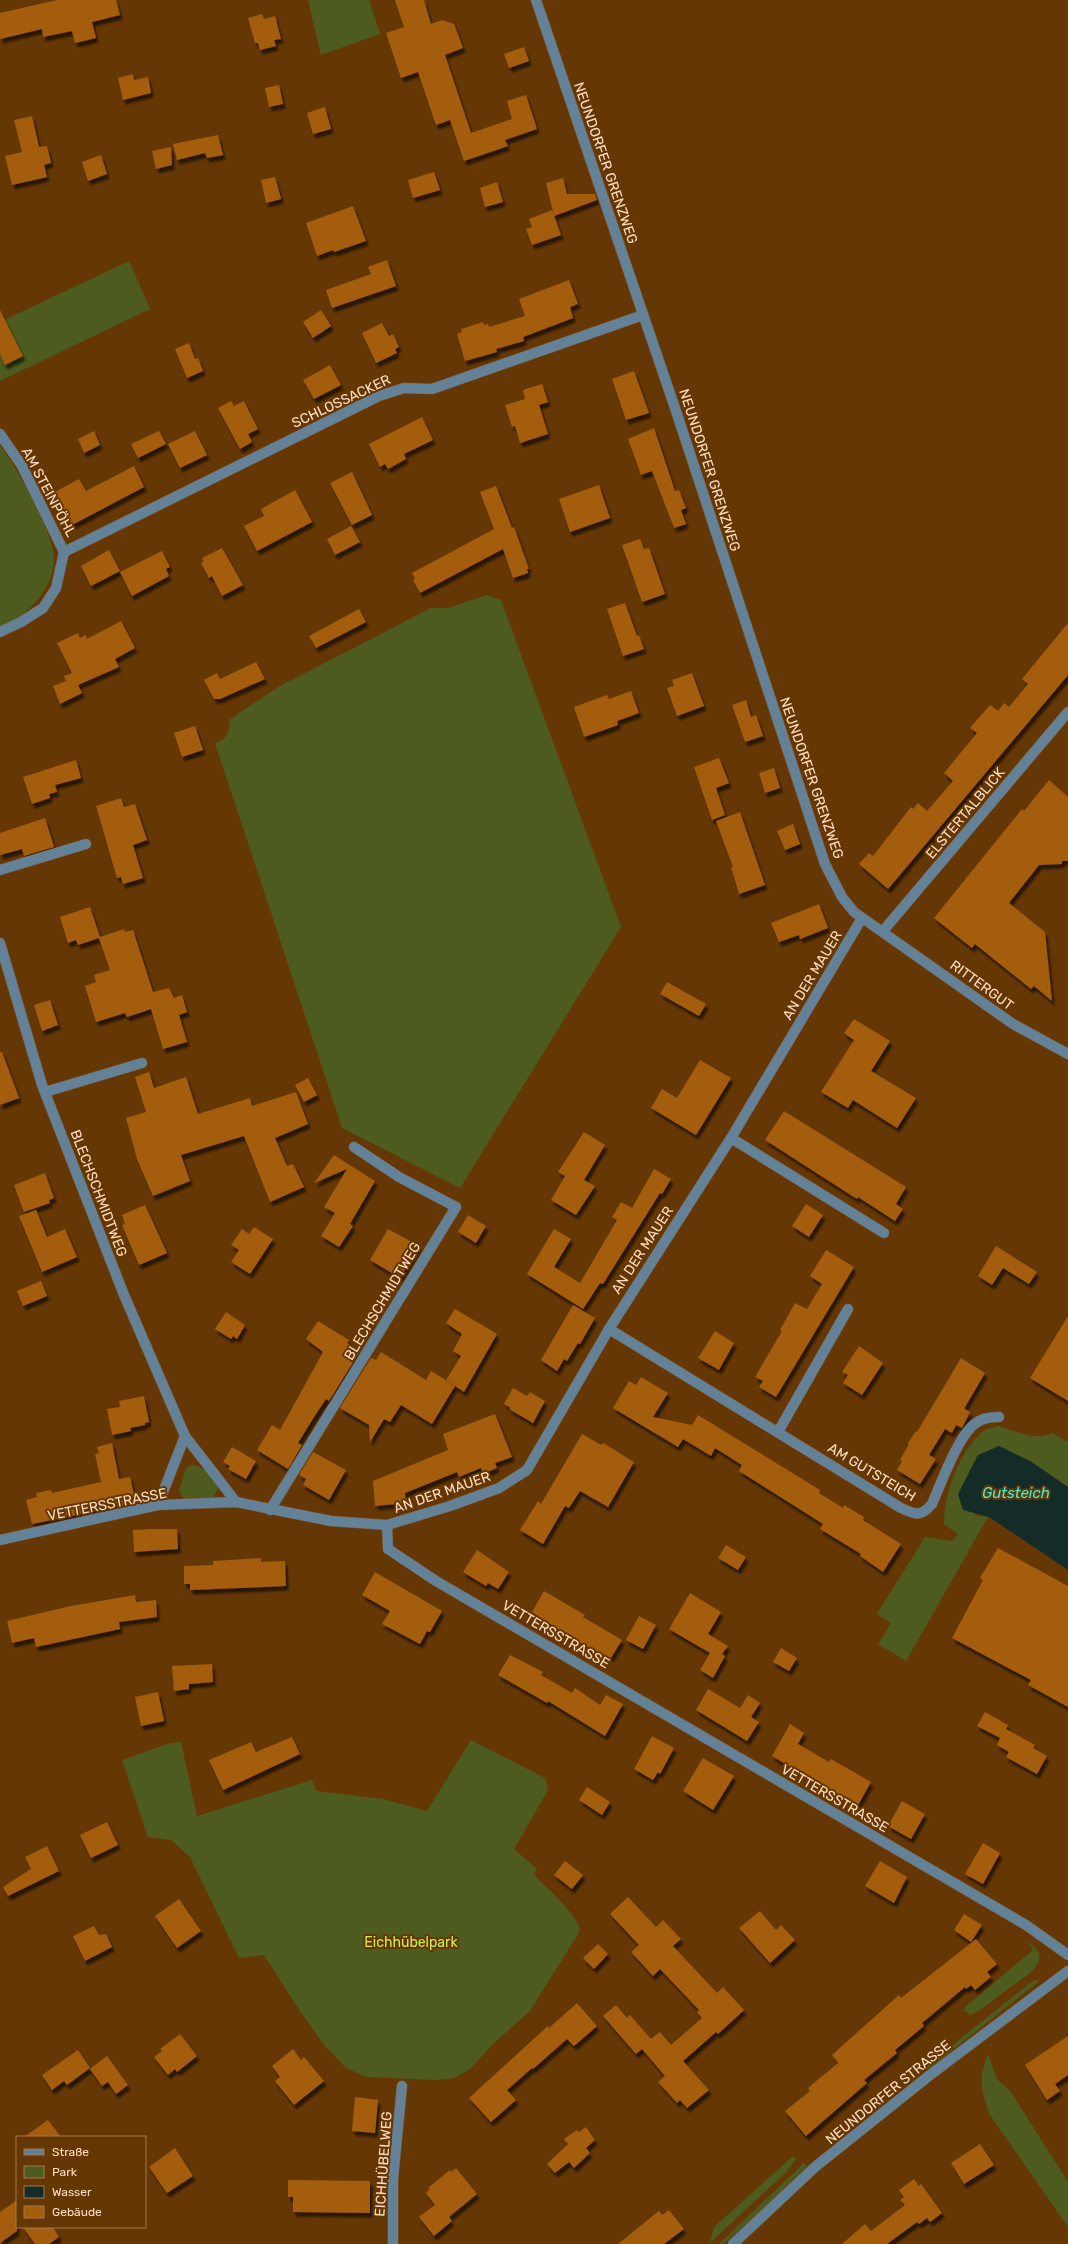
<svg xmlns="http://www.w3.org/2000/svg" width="1068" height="2244" viewBox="0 0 1068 2244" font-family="Rubik,sans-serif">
<defs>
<filter id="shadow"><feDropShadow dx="2.5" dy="4.5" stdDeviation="1" flood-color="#0009"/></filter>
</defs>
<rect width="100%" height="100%" fill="#653705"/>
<!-- green -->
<g fill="#4d5b1e">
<path d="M308,0H369L380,34L321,55Z"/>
<path d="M129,261L150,309L0,381V322Z"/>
<path d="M0,445C16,467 55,534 54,560C53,590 26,617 0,628Z"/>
<path d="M487,595L501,600L621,927L460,1188L342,1128L215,743C226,739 231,732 229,720L278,687L431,608H448Z"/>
<path d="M998,1426C1016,1431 1035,1441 1052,1433L1068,1442V1487L1030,1461L974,1515L988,1517L906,1661L878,1644L891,1623L877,1614L925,1537L952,1541L958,1534L944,1524C944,1496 958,1454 979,1435C984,1429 991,1428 998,1426Z"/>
<path d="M194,1465C206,1468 214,1478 218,1489L213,1498L184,1499L179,1491L185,1470L187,1467Z"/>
<path d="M471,1740L545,1778L548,1790L514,1849L537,1869L534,1875C545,1886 580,1917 580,1931L530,2011L494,2043L470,2069L454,2078L435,2080L367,2077L346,2068L324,2045L298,2008L264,1955L239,1958L190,1857L171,1840L148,1837L122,1760L170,1743L181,1742L197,1816L312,1780L316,1791L383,1799L427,1811Z"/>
<path d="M1027,1941C1042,1952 1044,1958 1031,1972L980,2010L971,2015L964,2011L965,2007L1033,1950Z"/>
<path d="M1040,1979L1037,1983L931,2067L927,2069L925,2067L1021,1990L1033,1981Z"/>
<path d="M988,2054L997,2079L1011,2092L1068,2182V2227L990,2115C981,2091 978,2078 988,2054Z"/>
<path d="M793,2156L796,2159L786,2172L709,2244L714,2227Z"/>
<path d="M804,2163L807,2166L771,2202L723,2244H719Z"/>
</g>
<!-- water -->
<path fill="#142c27" d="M999,1446L1030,1461L1068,1487V1570L989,1517L963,1510L958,1494L978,1455Z"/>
<!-- building -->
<g fill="#a45d09" filter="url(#shadow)">
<path d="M57,0H116L120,15L92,22L96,38L75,43L72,31L43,37L42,29L0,39V13Z"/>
<path d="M395,0H424L431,24L442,20L454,24L463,48L445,55L471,133L512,119L507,101L526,95L537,129L505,140L508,146L464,161L450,120L436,125L418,72L401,78L386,33L404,27Z"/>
<path d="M262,14L264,19L275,16L281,39L274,40L276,46L260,50L258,43H255L248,18Z"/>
<path d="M524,47L529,61L509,68L504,54Z"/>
<path d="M133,74L134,80L148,77L151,93L123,100L118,78Z"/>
<path d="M279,85L283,104L269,107L265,88Z"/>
<path d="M325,107L331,129L313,134L307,113Z"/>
<path d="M32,116L39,147L47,146L51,163L44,165L47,177L12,185L5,156L22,152L14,120Z"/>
<path d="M218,135L223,155L207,158L205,153L177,160L173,144Z"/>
<path d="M171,147L172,165L156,169L152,151Z"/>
<path d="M101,155L107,174L88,181L82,162Z"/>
<path d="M434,172L440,190L413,198L408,180Z"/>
<path d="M275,177L281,199L266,203L261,180Z"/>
<path d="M563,178L567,194H595L597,200L554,216L546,183Z"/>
<path d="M497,182L503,202L485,207L480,188Z"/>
<path d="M353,206L366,241L334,252L333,250L317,256L306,223Z"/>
<path d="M552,210L561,235L532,245L526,229L532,227L529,219Z"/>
<path d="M387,260L396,286L332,308L326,290L371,274L368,267Z"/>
<path d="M569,280L578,304L570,307L573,318L523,337L524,341L496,349L497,352L465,361L457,334L462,332L461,329L483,322L484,325L488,324L489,327L525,316L519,299Z"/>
<path d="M0,310L23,356L5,365L0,354Z"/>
<path d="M321,310L331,326L313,338L303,322Z"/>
<path d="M382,323L389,336L393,334L399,347L395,349L397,353L376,363L362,333Z"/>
<path d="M189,343L195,359L198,358L203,371L187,378L175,349Z"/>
<path d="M330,365L341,385L314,399L303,380Z"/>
<path d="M634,371L649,413L626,420L612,379Z"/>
<path d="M542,384L548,402L539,405L548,434L520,443L515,426L512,427L505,405L525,399L523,390Z"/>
<path d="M231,401L234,406L244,401L258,429L248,434L252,442L240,449L218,408Z"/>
<path d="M422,417L433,440L404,454L406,459L388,469L385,464L380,467L369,444Z"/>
<path d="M654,428L675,491L679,490L686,508L681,510L686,524L674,528L652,471L641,475L628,439Z"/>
<path d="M94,431L100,445L84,453L78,439Z"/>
<path d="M159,431L166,444L138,458L131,444Z"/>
<path d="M195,431L207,455L180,468L168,444Z"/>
<path d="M134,466L144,487L72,525L55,492L79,479L86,491Z"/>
<path d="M352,472L372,515L352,525L330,483Z"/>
<path d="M599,485L610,518L570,532L559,499Z"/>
<path d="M496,486L512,528L514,527L529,569H527L528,573L513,578L503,549L420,593L413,580L415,579L412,573L494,529L480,492Z"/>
<path d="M295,490L312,522L257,551L244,526L264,516L261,509Z"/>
<path d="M351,526L360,542L335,555L327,539Z"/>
<path d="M640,539L644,549L649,548L665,594L642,602L622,545Z"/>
<path d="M222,548L243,585L222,596L212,576L209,578L201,563L204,561L202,558Z"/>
<path d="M109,550L120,571L91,586L81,566Z"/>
<path d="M162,551L170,567L166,569L169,576L132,596L120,572Z"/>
<path d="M625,603L637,636L639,635L644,649L623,656L607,609Z"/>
<path d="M359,609L366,622L316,648L309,636Z"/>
<path d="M121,621L135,648L115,659L119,667L78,685L82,693L60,704L53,686L66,681L64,676L72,673L57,643L78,633L80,638L86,635L87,639Z"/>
<path d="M1068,623V675L888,889L859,864L869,853L873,856L911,807L913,809L918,803L927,811L953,781L944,773L977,733L970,728L990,705L998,711L1004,703L1009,707L1028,684L1022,679Z"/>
<path d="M256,662L265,679L220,699H214L204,680L217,673L220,679Z"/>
<path d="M692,673L704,706L677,716L667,688L674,686L672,680Z"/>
<path d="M631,691L639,713L617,721L618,725L584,737L574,707L607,695L609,699Z"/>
<path d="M746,700L751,717L756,715L763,736L745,742L732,705Z"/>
<path d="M195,726L203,750L182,757L174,733Z"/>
<path d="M719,758L729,783L716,788L725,815L712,820L694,767Z"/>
<path d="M76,760L81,778L55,785L57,792L49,794L50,798L32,804L23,777Z"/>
<path d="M774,768L780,788L765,793L759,773Z"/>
<path d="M1049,780L1068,797V861H1062V864L1039,865L1009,903L1045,932L1052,1001L1034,986L1031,989L975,944L972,948L934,918L1022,809L1024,811Z"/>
<path d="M121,798L124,807L135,804L147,840L133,845L143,878L123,884L121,877L117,878L96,806Z"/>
<path d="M740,812L765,885L739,894L731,867H733L716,821Z"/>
<path d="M45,818L54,847L24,856L22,849L0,855V833Z"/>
<path d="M793,824L800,844L785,850L777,831Z"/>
<path d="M819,904L828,928L800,939L799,935L779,942L771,923Z"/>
<path d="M90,907L100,937L124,929L125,932L133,930L153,992L169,988L174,998L182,995L187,1012L179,1015L187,1042L163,1049L151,1009L127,1017L125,1013L96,1022L85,986L96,982L94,975L110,970L99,938L78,945L76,940L68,943L60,917Z"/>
<path d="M667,982L706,1004L699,1016L660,994Z"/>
<path d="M50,1000L58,1025L42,1031L34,1005Z"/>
<path d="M854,1019L890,1041L871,1071L916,1098L897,1128L853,1100L848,1108L821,1092L854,1040L844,1033Z"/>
<path d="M0,1052H2L19,1098L0,1105Z"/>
<path d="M700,1060L731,1078L696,1135L651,1108L662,1089L677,1098Z"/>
<path d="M149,1072L154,1088L186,1077L198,1114L250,1098L252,1106L296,1092L308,1124L275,1138L287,1166L293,1164L304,1187L270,1202L244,1136L181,1155L190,1181L153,1196L137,1159L126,1118L146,1112L135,1077Z"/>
<path d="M308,1078L317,1095L304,1102L295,1085Z"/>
<path d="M784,1111L906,1187L896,1204L903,1209L895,1221L858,1197L857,1199L765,1140Z"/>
<path d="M584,1132L605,1145L584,1180L595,1186L576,1215L551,1200L565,1176L558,1172Z"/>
<path d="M334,1155L375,1181L350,1224L353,1226L339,1247L321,1236L335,1213L324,1207L347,1169L314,1183Z"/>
<path d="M654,1169L671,1179L662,1194L660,1193L603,1284L600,1283L583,1309L527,1274L554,1229L571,1239L554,1267L580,1283L617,1220L612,1217L621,1202L632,1208Z"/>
<path d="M45,1173L54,1198L49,1200L50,1203L24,1212L14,1185Z"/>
<path d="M806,1204L823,1215L809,1237L792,1226Z"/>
<path d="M145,1205L167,1253L139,1265L122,1225L125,1224L122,1215Z"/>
<path d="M36,1210L47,1237L65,1229L77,1257L42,1272L19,1216Z"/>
<path d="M468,1215L486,1226L476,1243L458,1232Z"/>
<path d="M254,1227L273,1239L250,1274L231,1262L239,1250L231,1245L242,1229L249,1234Z"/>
<path d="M388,1229L419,1246L400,1278L370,1260Z"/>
<path d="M996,1246L1037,1272L1029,1284L1003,1268L992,1285L978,1276Z"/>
<path d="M826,1250L854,1267L776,1397L759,1387L763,1381L755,1377L782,1331L780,1330L795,1303L807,1309L822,1284L810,1276Z"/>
<path d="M41,1281L47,1296L23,1306L17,1291Z"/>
<path d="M573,1305L595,1318L580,1344L578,1343L567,1361L564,1359L557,1371L541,1360Z"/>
<path d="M455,1309L497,1334L464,1392L446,1380L461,1356L453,1351L462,1334L446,1323Z"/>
<path d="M226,1312L245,1325L237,1339L233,1336L231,1339L215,1329Z"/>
<path d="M1068,1316V1401L1030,1378Z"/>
<path d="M318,1321L349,1340L347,1343L360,1351L329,1401L326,1399L314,1417L298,1443L302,1445L288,1469L257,1450L272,1425L280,1430L323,1352L306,1339Z"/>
<path d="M715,1331L734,1343L719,1370L698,1358Z"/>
<path d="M859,1346L883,1363L862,1395L843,1383L848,1375L842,1372Z"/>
<path d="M381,1352L426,1380L431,1371L455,1386L432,1424L401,1405L390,1422L384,1419L370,1442L369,1425L340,1408L371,1358L376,1360Z"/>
<path d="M961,1358L985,1373L965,1407V1409L970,1412L962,1428L956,1425L952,1433L945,1429L929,1455L936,1459L920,1484L897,1470L902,1461L900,1460L909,1444L908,1443L916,1431L917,1432Z"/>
<path d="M641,1377L668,1393L653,1417L692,1425L698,1415L820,1490L819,1493L843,1508L844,1505L864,1517L863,1520L901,1544L883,1572L860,1556L861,1554L820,1529L823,1524L739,1471L742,1465L715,1448L711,1456L683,1439L678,1447L613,1408L629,1381L636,1385Z"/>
<path d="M513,1388L527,1396L530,1392L545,1401L533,1423L509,1409L511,1408L504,1404Z"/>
<path d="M144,1396L149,1422L145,1423V1425L130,1428L131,1431L112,1435L107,1409L120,1407L119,1401Z"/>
<path d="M495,1414L512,1457L495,1463L497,1468L483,1474L481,1468L459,1477L457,1472L405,1493L406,1503L375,1506L373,1481L448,1450L443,1434Z"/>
<path d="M582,1434L601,1445L603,1443L634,1462L608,1507L580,1491L569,1508L565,1506L543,1544L520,1530L538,1501L541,1504Z"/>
<path d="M112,1443L119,1479L130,1477L135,1499L130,1500L131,1504L32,1524L26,1500L37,1497L36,1493L51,1490L52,1493L101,1482L95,1454L99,1453L97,1447Z"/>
<path d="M232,1447L256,1461L246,1479L228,1469L230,1466L223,1462Z"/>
<path d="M313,1452L346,1470L329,1500L303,1485L306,1479L299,1475Z"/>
<path d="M152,1529H177L178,1549L134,1552L133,1530Z"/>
<path d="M726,1545L746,1557L738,1570L718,1558Z"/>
<path d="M998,1548L1068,1586V1707L1028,1685L1031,1680L952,1638L983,1580L980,1578Z"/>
<path d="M477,1550L509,1572L498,1589L488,1583L486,1586L463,1572Z"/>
<path d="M261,1558V1562L285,1561L286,1586L190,1590V1584H184V1566L213,1565V1561Z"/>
<path d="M375,1572L442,1611L430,1632L427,1631L420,1644L382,1624L390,1611L362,1595Z"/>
<path d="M544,1591L585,1615L583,1617L622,1640L611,1658L578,1642L532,1612Z"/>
<path d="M690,1593L721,1612L708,1634L728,1646L722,1654L725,1656L713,1678L700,1670L710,1653L669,1629Z"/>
<path d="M135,1595L136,1602L156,1600L157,1617L119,1622L120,1629L36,1647L34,1638L12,1643L7,1621L71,1606Z"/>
<path d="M639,1616L656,1625L643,1649L626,1640Z"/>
<path d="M781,1648L797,1658L789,1671L773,1662Z"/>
<path d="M510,1655L543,1672L541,1675L572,1693L575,1688L600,1705L606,1695L623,1704L605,1736L548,1701L547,1703L498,1675Z"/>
<path d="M212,1664L213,1682L189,1684V1689L174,1691L172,1666Z"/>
<path d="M708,1689L740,1708L748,1695L760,1703L751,1717L759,1722L747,1741L696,1710Z"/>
<path d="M158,1692L164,1721L141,1726L135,1697Z"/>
<path d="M985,1712L1008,1725L1006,1729L1035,1745L1033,1748L1047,1756L1037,1774L1006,1757L1009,1752L997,1745L1000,1738L977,1726Z"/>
<path d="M790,1724L804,1733L798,1744L829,1762L831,1759L871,1782L857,1807L772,1756Z"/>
<path d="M652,1736L674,1748L660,1774L658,1772L653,1780L634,1769Z"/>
<path d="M292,1737L300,1754L223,1790L209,1760L251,1742L256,1752Z"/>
<path d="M703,1758L734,1776L713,1810L683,1791Z"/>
<path d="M587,1787L610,1802L602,1815L579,1800Z"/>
<path d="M902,1801L925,1814L911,1839L888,1826Z"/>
<path d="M107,1822L118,1845L91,1858L80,1835Z"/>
<path d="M983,1843L1000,1853L983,1884L965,1874Z"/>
<path d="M47,1846L59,1871L8,1896L3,1887L31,1869L25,1857Z"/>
<path d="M565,1861L583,1875L572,1889L554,1875Z"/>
<path d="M880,1861L907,1877L894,1903L865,1886Z"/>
<path d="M628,1897L656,1927L663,1920L681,1939L673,1946L717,1993L723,1987L744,2010L718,2034L716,2032L683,2061L709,2090L687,2108L680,2100L677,2103L658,2082L665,2076L642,2049L636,2054L603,2016L616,2005L627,2018L630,2015L651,2039L660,2032L671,2045L702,2018L697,2012L699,2010L660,1969L653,1976L631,1952L639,1945L610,1914Z"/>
<path d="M179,1899L201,1931L177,1948L155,1916Z"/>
<path d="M760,1911L776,1930L781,1925L795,1940L770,1963L739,1928Z"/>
<path d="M964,1914L982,1925L971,1942L954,1930Z"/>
<path d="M94,1926L99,1935L106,1934L112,1947L85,1961L73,1936Z"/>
<path d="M976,1939L997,1964L987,1972L991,1977L975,1990L971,1985L966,1989L965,1987L922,2023L924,2026L895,2050L897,2053L864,2080L867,2083L806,2136L785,2111L810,2091L808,2088L838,2063L832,2055L899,1995L901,1998Z"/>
<path d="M598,1944L608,1954L594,1969L583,1958Z"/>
<path d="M577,2003L597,2026L574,2046L567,2039L533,2069L532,2068L507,2090L516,2100L491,2122L469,2098L548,2026L549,2028Z"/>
<path d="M180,2034L197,2056L177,2072L175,2069L168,2075L154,2057L162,2051L160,2049Z"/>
<path d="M1068,2036V2075L1055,2084L1060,2091L1047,2100L1025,2065Z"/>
<path d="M293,2049L301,2060L304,2057L324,2081L294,2105L275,2081L280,2077L272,2066Z"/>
<path d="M78,2050L90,2068L67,2085L64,2081L52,2090L42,2075Z"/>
<path d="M107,2056L128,2085L116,2094L108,2082L102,2086L90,2069Z"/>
<path d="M355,2097L378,2100L375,2133L352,2131Z"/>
<path d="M48,2120L61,2137H24Z"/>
<path d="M586,2127L595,2140L586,2148L590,2153L574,2168L569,2162L555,2173L547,2164L568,2144L564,2139L577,2130L579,2132Z"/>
<path d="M980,2144L994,2165L964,2184L951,2163Z"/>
<path d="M175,2148L193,2176L167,2193L149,2167Z"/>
<path d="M456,2168L477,2194L449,2217L452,2221L434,2236L419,2217L435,2205L426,2193L430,2189L428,2188L450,2170L451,2172Z"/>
<path d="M914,2179L919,2186L921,2184L942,2213L930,2222L927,2218L919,2224L917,2222L887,2244H842L865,2224L871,2231L905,2205L900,2200L904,2197L899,2190Z"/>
<path d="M288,2180L370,2181V2213L293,2212V2197H288Z"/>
<path d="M17,2200V2231L0,2243V2212Z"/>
<path d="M669,2210L684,2229L664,2244H618L659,2211L662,2215Z"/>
<path d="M23,2227H53L59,2237L49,2244H35Z"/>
</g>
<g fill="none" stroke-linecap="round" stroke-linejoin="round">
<!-- minor casing -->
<g stroke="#815527" stroke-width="11">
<g id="minor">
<path d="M536,0L676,411L825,864L842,897L854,912L1013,1024L1068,1054"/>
<path d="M0,434L22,466L64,552L56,588L43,608L21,622L0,632"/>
<path d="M64,552L379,396L404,388L432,389L643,315"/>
<path d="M0,870L86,844"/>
<path d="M883,931L1068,712"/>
<path d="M0,943L42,1085L124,1295L185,1436L236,1502"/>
<path d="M45,1092L142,1063"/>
<path d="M731,1138L884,1233"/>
<path d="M609,1329L901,1508C915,1514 920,1518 932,1504C941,1484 958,1435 976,1423C982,1418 992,1417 999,1417"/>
<path d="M778,1432L848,1309"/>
<path d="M158,1505L185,1436"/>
<path d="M270,1510L456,1207L399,1177L354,1147"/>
<path d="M387,1525L450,1506L499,1488L527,1470L609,1329L731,1138L862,918"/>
<path d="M0,1540L158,1505L236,1502L331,1521L387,1525L388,1549L436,1581L1026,1925L1068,1955"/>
<path d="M393,2244V2179L402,2086"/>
<path d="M733,2244L815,2167L930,2075L1068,1971"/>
</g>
</g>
<!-- minor -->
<use href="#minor" stroke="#638197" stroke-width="10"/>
</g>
<g text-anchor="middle" stroke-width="4" stroke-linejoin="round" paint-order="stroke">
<!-- street labels -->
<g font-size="14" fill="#ffdcc0" stroke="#653705">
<text transform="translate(606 163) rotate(71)" y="5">NEUNDORFER GRENZWEG</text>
<text transform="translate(341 401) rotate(-25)" y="5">SCHLOSSACKER</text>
<text transform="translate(710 470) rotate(72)" y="5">NEUNDORFER GRENZWEG</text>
<text transform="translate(49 492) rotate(62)" y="5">AM STEINPÖHL</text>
<text transform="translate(812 778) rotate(71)" y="5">NEUNDORFER GRENZWEG</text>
<text transform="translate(965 813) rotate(-50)" y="5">ELSTERTALBLICK</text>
<text transform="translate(812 975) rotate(-59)" y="5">AN DER MAUER</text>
<text transform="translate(982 985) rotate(36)" y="5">RITTERGUT</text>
<text transform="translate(99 1193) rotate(69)" y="5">BLECHSCHMIDTWEG</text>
<text transform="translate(642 1250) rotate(-57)" y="5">AN DER MAUER</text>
<text transform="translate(382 1301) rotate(-59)" y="5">BLECHSCHMIDTWEG</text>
<text transform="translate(872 1472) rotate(31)" y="5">AM GUTSTEICH</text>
<text transform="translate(442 1492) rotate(-19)" y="5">AN DER MAUER</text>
<text transform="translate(107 1504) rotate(-11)" y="5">VETTERSSTRASSE</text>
<text transform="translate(556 1634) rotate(30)" y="5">VETTERSSTRASSE</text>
<text transform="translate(835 1798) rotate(30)" y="5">VETTERSSTRASSE</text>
<text transform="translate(888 2092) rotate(-39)" y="5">NEUNDORFER STRASSE</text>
<text transform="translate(383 2164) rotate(-86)" y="5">EICHHÜBELWEG</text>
</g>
<!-- park labels -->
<g font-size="14" fill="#cbef4e" stroke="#653705">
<text x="411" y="1947">Eichhübelpark</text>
</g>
<!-- water labels -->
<g font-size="15" font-style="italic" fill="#34f4db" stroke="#653705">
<text x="1016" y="1498">Gutsteich</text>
</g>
</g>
<!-- legend -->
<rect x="16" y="2136" width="130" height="92" fill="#653705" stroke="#a37950"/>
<rect x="24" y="2149" width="20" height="6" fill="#638197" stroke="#a37950"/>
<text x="52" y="2156" font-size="12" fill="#ffdcc0">Straße</text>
<rect x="24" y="2166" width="20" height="12" fill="#4d5b1e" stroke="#a37950"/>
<text x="52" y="2176" font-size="12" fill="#ffdcc0">Park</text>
<rect x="24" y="2186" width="20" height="12" fill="#142c27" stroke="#a37950"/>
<text x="52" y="2196" font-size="12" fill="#ffdcc0">Wasser</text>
<rect x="24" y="2206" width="20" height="12" fill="#a45d09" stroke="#a37950"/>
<text x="52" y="2216" font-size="12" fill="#ffdcc0">Gebäude</text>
</svg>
